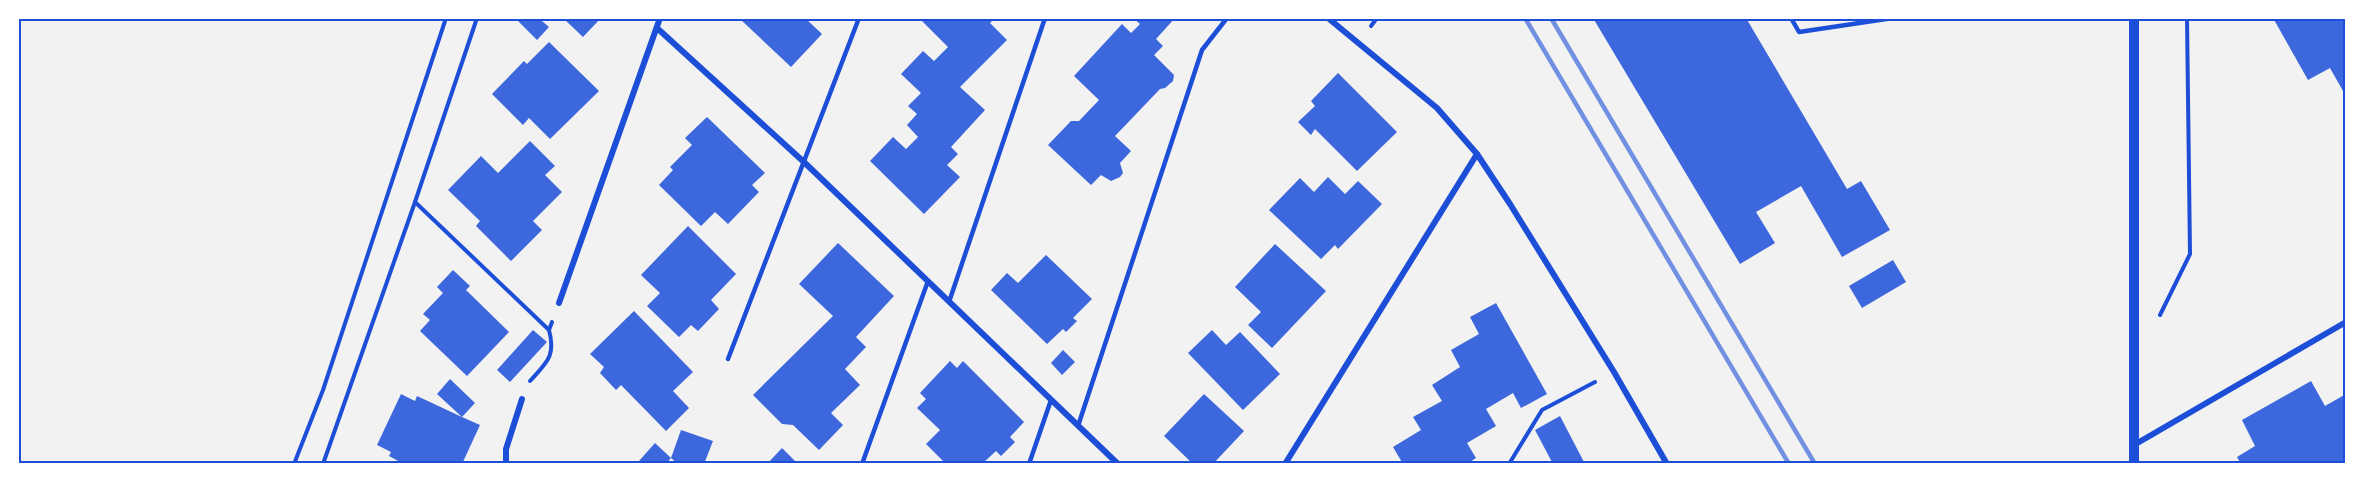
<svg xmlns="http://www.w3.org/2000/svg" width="2364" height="482" viewBox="0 0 2364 482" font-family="'Source Sans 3',sans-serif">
<rect width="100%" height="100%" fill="#f2f2f2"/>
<!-- building -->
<g fill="#3d67dc">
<path d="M515,18H545L542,21L549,27L537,40Z"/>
<path d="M563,18H601L583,37Z"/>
<path d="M739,18H805L822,34L791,67Z"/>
<path d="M919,18H995L990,23L1007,40L960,87L985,110L951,147L958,154L947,165L960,177L924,214L870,161L893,137L906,149L918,137L907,125L917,114L908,106L921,93L901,74L923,51L934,61L948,47Z"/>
<path d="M1133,18H1175L1156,39L1163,46L1154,55L1174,75L1173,81L1165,88L1160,89L1115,136L1131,151L1120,163L1123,173L1120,177L1111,181L1101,175L1091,185L1048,145L1071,121H1079L1099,100L1074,76L1122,24L1131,33L1140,24Z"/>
<path d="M1593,18H1746L1847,189L1861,181L1890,230L1842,257L1801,186L1756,212L1775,243L1740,264Z"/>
<path d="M2273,18H2346V89L2343,91L2330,68L2308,80Z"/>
<path d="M549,42L599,91L550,139L529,118L523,125L492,94L524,61L527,64Z"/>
<path d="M1338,73L1397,132L1357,171L1315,129L1311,135L1298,122L1315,106L1311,101Z"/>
<path d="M707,117L765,173L752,185L759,192L728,224L715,212L701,226L659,185L673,170L670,167L692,145L685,138Z"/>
<path d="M530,141L555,166L545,175L562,192L533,221L542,230L511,261L476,226L480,221L448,190L481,156L498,173Z"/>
<path d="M1328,177L1345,194L1358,181L1382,204L1338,249L1335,245L1321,259L1269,210L1300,178L1314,192Z"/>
<path d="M688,226L736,274L711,300L719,309L698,331L691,325L679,337L647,306L660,293L641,275Z"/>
<path d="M838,243L894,296L856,337L866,347L845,369L860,385L831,413L843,425L819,450L793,425L782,424L753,395L833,316L799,284Z"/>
<path d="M1275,244L1326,291L1272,348L1248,325L1261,312L1235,287Z"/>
<path d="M1046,255L1092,299L1073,318L1077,321L1066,332L1063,329L1047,344L991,290L1007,273L1018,283Z"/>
<path d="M1893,260L1906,282L1862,308L1849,286Z"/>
<path d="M453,270L470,286L466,290L509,332L467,376L420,331L430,320L423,314L443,293L437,287Z"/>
<path d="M1496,303L1547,394L1521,408L1513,393L1486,409L1496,426L1467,443L1476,458L1467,464H1403L1393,447L1421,430L1413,417L1442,401L1432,385L1460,367L1451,350L1479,334L1470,317Z"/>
<path d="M634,311L693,372L673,391L689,408L666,431L621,385L616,390L600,373L604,367L590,354Z"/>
<path d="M533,330L547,342L510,382L497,370Z"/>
<path d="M1212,330L1226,345L1240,332L1280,374L1243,410L1188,353Z"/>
<path d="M1063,350L1075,362L1062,375L1051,363Z"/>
<path d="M950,361L957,368L963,361L1024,422L1010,437L1015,442L1001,456L996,451L982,464H946L926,444L940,430L917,408L926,399L920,393Z"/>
<path d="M450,379L475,403L462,417L480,425L462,464H399L400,462L389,456L391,452L377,445L401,394L415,401L417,396L462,417L437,394Z"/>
<path d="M2311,381L2325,406L2346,394V464H2241L2237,457L2255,446L2242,420Z"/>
<path d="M1204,394L1244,431L1213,464H1193L1164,436Z"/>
<path d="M1560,416L1585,464H1553L1535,430Z"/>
<path d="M681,430L713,441L704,464H678L671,458Z"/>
<path d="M655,443L671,458L666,464H642L639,461Z"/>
<path d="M782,448L798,464H767Z"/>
</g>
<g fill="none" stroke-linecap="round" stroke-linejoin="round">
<!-- path -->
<g stroke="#1d4ed8" stroke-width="4">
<path d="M1371,26L1377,18"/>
<path d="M415,202L549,330L552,322"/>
<path d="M2160,315L2190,254L2187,18"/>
<path d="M530,381C547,362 556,356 549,330"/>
<path d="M294,464L323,390L446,18"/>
<path d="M323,464L415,202L477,18"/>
<path d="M1509,464L1542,410L1595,382"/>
</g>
<!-- service -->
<g stroke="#1d4ed8" stroke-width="4.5">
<path d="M1791,18L1799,32L1893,18"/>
<path d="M949,302L1045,18"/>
<path d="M728,359L859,18"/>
<path d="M1078,426L1202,50L1227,18"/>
<path d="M862,464L928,281"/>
<path d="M1029,464L1051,400"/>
</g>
<!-- minor -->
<g stroke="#1d4ed8" stroke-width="6">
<path d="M1328,18L1437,108L1477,154L1510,204L1614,372L1667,464"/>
<path d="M657,28L805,163L1118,464"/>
<path d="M559,303L660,18"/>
<path d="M2134,445L2346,322"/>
<path d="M506,464V449L522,399"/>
<path d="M1285,464L1477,154"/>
</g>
<!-- tertiary -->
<path stroke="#1d4ed8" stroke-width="10" d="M2134,464V18"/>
<!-- rail -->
<g stroke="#7290e2" stroke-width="4.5">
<path d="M1525,18L1789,464"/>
<path d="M1551,18L1815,464"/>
</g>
</g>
<!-- border -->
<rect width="2364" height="482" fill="none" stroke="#ffffff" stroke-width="39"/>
<rect x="20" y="20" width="2324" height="442" fill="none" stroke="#1d4ed8" stroke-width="2"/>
</svg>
